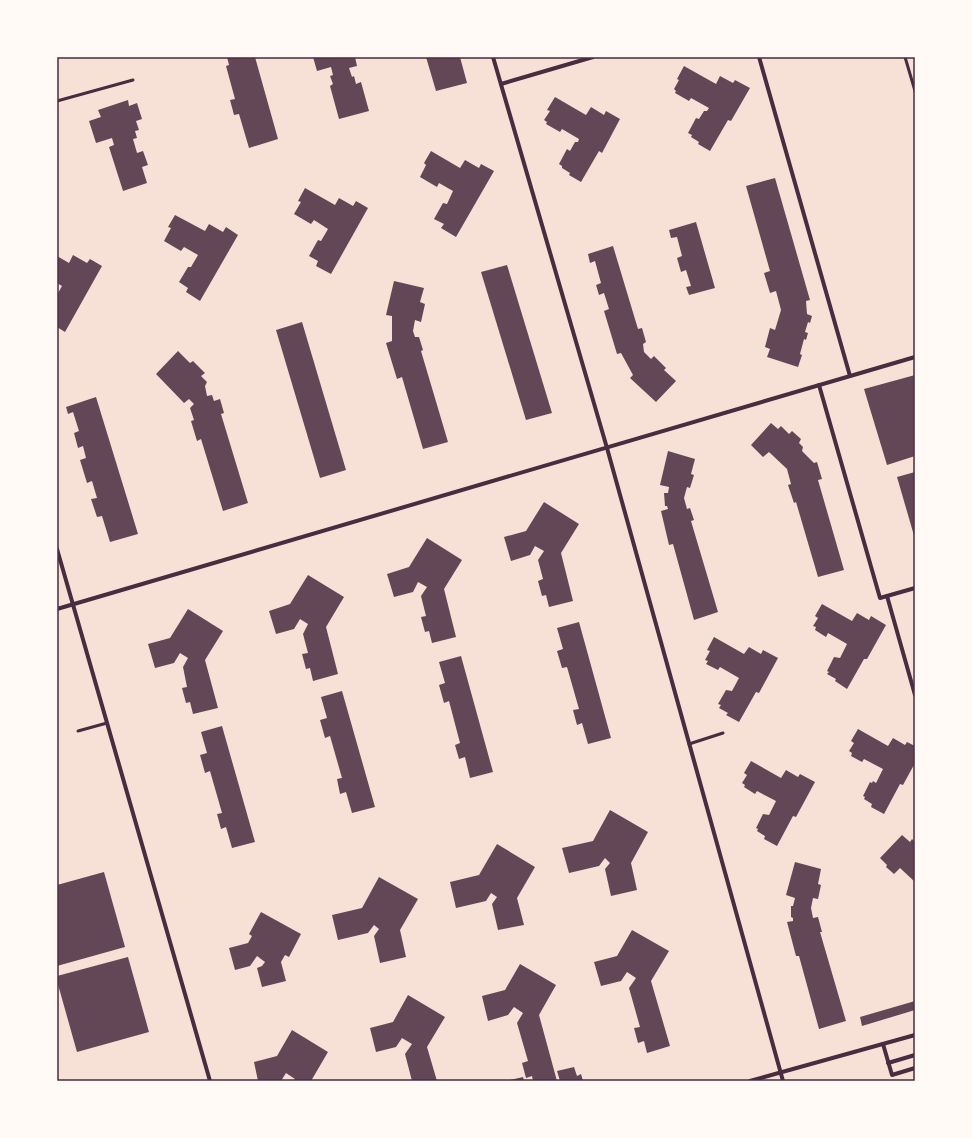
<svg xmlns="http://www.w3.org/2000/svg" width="972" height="1138" viewBox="0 0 972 1138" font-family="Overpass,sans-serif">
<rect width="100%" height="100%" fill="#f7e1d7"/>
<!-- building -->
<g fill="#644757">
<path d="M227,57H255L278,139L249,148L239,114L234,115L230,100L235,99L226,66L229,65Z"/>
<path d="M313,57H355L357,66L349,68L352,77L354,76L356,84L361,82L369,111L339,119L330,86L333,84L330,76L333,75L331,67L317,71Z"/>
<path d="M426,57H460L467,83L436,91Z"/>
<path d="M684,66L716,84L720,76L733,83L735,80L750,88L731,121L728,120L710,151L698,144L699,142L691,137L692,135L688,133L696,118L699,119L704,111H707L709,108L691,98L689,101L675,93L676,91L674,89L679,80L677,79Z"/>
<path d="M555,97L586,115L591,107L604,115L606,111L620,119L602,153L599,151L581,182L569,175L570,173L562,168V166L559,164L567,149L570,151L575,142H578L579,139L562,129L560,132L546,124L547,122L544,120L550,111L547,110Z"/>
<path d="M128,100L129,106L137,103L142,119L136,121L139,130L135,131L137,138L133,139L137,153L143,151L148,165L142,167L147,183L123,191L109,147L114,145L112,138L96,143L89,121L101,117L98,110Z"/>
<path d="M431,151L460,168L465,160L479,168L481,164L494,171L456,237L441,228L444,224L434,219L443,203L447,204L453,191L439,183L437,187L420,177L426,165L424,163Z"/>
<path d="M775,178L810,300L806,301L807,314L812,316L810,323L808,322L805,332L808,333L806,340L804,339L800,354L802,355L798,367L767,357L770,349L765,347L770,328L775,330L781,310L776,291L770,293L764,273L770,271L746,186Z"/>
<path d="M305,188L335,205L339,198L353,206L356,201L368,208L331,274L316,266L318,261L309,256L318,240L321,241L328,229L314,220L311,224L294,214L301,202L298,201Z"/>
<path d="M175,215L205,231L209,224L223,232L226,227L238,235L200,301L186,292L188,288L179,282L188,267H191L198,255L184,247L181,251L164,241L171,228L168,227Z"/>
<path d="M696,222L715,288L689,295L686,287L691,286L686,270L681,272L677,258L682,256L677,237L671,238L669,230Z"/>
<path d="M613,246L638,329L642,328L646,342L643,344L644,352L651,359L654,356L666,368L664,370L676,381L656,402L630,378L633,375L621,353L617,354L604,311L609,309L604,293L599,295L596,285L601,283L595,261L590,263L588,254Z"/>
<path d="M73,255L87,263L90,259L102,266L65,332L57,327V295L62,286L57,283V256L69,263Z"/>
<path d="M507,265L552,413L526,420L481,272Z"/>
<path d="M394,281L424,288L420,302L425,304L421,322L415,320L413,331L415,337H419L423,350L421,351L448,442L423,449L402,377L397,379L386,343L392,341V316L386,315Z"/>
<path d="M302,322L346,470L320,478L276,330Z"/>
<path d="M178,351L190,363L193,361L205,373L201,376L207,382L205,386L207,396L212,395L214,401L220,399L224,413L221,414L248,503L223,511L201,439L197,441L191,421L194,420L190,408L194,404L189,399L184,403L156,374Z"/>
<path d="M915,375V456L887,465L864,389Z"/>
<path d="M96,397L138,534L110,542L102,516L97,517L91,499L97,498L92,481L87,483L80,460L86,458L83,446L78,448L74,433L79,431L73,412L68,414L66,407Z"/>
<path d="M771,423L778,429L781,426L789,434L792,431L801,439L799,443L803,447L802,451L814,463L817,462L822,479L818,480L844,570L818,577L796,502L794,503L788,485L791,484L787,469L769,452L763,457L751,445Z"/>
<path d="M668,451L695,459L691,474L694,475L690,488L687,487L684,498L687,509L690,508L694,520L691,521L718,612L694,620L673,544L669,545L661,511L668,509L667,506H665L664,493H668L669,487L660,485Z"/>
<path d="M915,472V539L897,477Z"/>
<path d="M544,502L579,524L561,553L573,601L549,607L546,595L542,596L538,581L543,579L538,560L544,551L535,546L530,555L511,561L504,537L526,531Z"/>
<path d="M427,538L462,560L444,589L456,637L432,643L429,631L425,632L421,617L426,616L421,596L427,587L418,582L413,592L394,597L387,574L409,567Z"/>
<path d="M308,575L344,597L326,627L338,674L313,681L310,668L306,669L302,654L308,653L303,634L308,624L300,619L294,629L276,634L269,611L290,604Z"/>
<path d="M822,604L852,621L857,613L869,620L871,616L886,625L867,659H864L847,689L835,681L836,679L827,674L829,672L827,671L834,657L840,658L847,644L828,633L826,637L815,630L816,627L813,626L818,618L815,616Z"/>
<path d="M188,609L223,631L205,660L218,708L193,714L190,702L186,703L182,688L187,687L183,667L188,658L180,653L174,663L155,668L148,644L170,638Z"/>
<path d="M579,622L611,738L588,744L582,723L577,725L573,710L579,709L567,667L562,668L557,651L563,649L557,628Z"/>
<path d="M714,637L744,654L749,647L761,654L763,650L778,658L759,693L756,692L739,722L726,715L728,713L719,708L721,705L718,704L726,690L732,691L739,678L720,667L718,670L706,664L708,661L705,660L710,651L707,650Z"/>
<path d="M461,656L493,772L470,778L465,757L459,759L455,745L460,743L449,701L444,703L439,685L445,683L439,662Z"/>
<path d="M342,691L375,807L352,813L346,792L340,794L337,779L342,778L330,736L325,738L320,720L327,718L321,697Z"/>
<path d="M222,726L255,842L232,848L226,827L221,829L217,814L222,813L210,771L205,773L200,755L207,753L201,732Z"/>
<path d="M858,729L888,746L893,738L905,745L907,742L915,746V763L903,785L900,784L884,814L871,807L872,804L864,799L865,797L863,796L870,782L872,783L873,781L876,783L883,769L864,759L862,762L851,756L852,753L849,751L854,743L851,741Z"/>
<path d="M751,761L781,778L786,770L798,777L800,774L815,782L796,817L793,816L777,846L764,839L765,836L757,831L758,829L756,828L763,814L769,815L776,801L757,791L755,794L744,787L745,785L742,783L747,775L744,773Z"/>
<path d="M610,810L648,832L631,863L637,890L611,896L605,869L610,863L605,858L599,866L569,873L562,848L593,841Z"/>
<path d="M902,835L910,842L912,839L915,842V882L900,868L894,874L886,867L887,865L880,858Z"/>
<path d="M497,844L535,867L517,898L524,925L498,930L492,904L497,897L491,893L486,901L456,908L450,882L479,875Z"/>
<path d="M795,862L821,869L818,884L821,885L818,899L813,898L811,908L813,918L818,917L822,932H820L846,1021L819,1029L799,956H796L787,922L793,921V918L791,917V906H793L795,898L786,895Z"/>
<path d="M104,872L125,947L57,966V885Z"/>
<path d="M379,877L418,899L400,930L406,957L380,963L374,936L379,929L374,925L368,933L338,940L332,915L362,908Z"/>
<path d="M261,912L301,934L289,957L285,955L281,962L286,981L262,987L257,968L262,966L265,962L257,956L250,966L235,970L229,948L248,943L252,936L249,934Z"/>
<path d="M632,930L669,951L651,981L670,1046L647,1053L644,1041L638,1043L634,1028L640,1027L629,988L636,978L627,972L621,981L601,986L594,962L617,956Z"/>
<path d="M128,957L149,1032L77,1052L57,981V976Z"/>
<path d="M520,964L556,985L539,1015L557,1081H533L532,1076L526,1078L522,1063L528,1061L517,1023L523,1013L514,1007L508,1015L488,1021L482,996L505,990Z"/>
<path d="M408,995L445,1017L427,1047L437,1081H412L405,1054L412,1044L402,1038L396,1047L376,1052L370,1028L393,1022Z"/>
<path d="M915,1001V1010L862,1026L860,1017Z"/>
<path d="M292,1030L328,1052L311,1081H294L295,1079L286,1073L281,1081H258L254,1062L277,1056Z"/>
<path d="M574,1067L577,1076L581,1074L583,1081H560L557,1071Z"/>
<path d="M523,1077L524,1081H510V1080Z"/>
</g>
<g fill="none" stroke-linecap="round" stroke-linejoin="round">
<!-- service -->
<g stroke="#4a2c40" stroke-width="3">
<path d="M905,57L915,91"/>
<path d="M57,101L133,80"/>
<path d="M78,731L107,723"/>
<path d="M689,744L723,733"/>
</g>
<!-- minor -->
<g stroke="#4a2c40" stroke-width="4">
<path d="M493,57L607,448L783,1081"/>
<path d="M759,57L850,376"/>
<path d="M501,84L593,57"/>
<path d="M819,385L880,598L915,588"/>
<path d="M57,549L210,1081"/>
<path d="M887,596L915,695"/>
<path d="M57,609L915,357"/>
<path d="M883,1044L892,1075L915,1068"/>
<path d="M888,1063L915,1055"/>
<path d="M750,1081L915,1035"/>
</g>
</g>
<!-- border -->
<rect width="972" height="1138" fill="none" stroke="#fffaf5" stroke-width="116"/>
<rect x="58" y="58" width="856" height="1022" fill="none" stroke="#4a2c40" stroke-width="1.5"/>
</svg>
